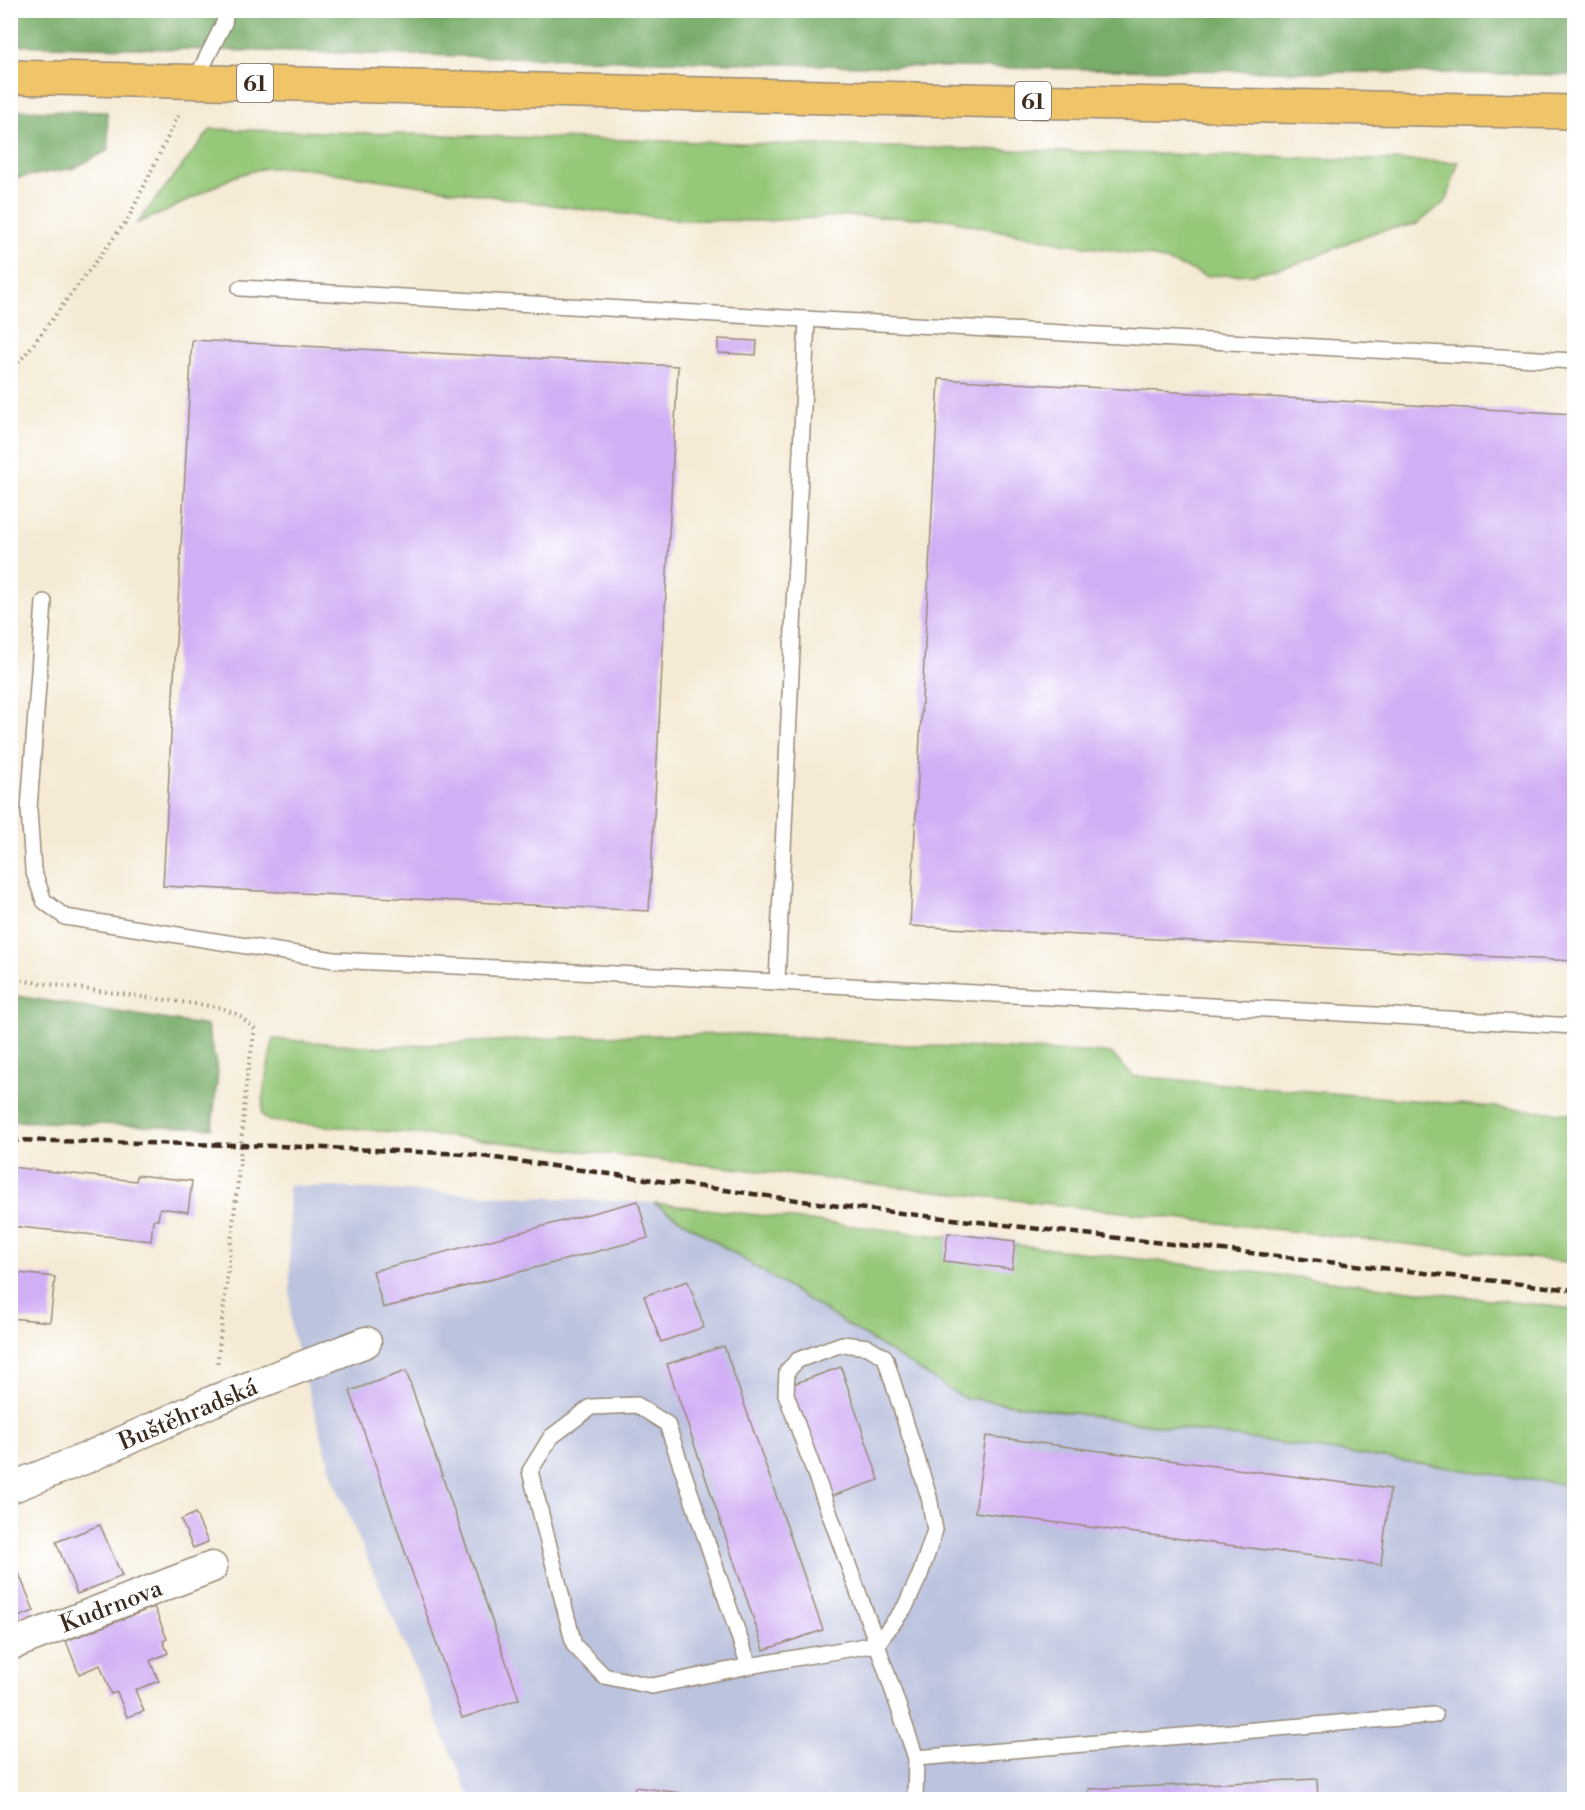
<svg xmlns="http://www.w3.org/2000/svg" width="1585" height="1810" viewBox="0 0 1585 1810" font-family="'Libre Bodoni',serif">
<rect width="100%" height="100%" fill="#fff"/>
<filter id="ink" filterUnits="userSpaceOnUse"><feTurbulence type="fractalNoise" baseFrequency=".0167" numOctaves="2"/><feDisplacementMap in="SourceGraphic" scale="12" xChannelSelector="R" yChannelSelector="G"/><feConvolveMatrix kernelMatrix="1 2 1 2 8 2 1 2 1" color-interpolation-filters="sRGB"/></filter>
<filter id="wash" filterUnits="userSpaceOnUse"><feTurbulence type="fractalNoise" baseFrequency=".008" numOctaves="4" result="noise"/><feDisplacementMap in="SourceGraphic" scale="24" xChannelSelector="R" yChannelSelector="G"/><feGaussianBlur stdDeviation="1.35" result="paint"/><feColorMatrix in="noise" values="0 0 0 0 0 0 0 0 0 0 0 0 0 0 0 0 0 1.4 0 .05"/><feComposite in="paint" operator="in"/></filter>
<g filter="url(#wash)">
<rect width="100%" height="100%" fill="#f5ead4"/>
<!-- industrial -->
<path fill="#bcc3de" d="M288,1185L654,1203L962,1397L1574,1486V1799H471L334,1481L291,1328Z"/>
<!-- green -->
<g fill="#96c879" stroke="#68794c" stroke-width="1.5">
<path d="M211,129L1458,162L1447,200L1417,224L1379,231L1349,242L1315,257L1296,264L1252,274L1205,276L1187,268L1150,256L1064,243L961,223L953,219L844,216L765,221L685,220L594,211L334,173L300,167L266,168L249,172L233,177L165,212L137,223Z"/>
<path d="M744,1034L906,1045L1111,1053L1133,1076L1574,1114V1263L474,1139L269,1121L262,1115L264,1089L273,1039L379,1047L592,1036Z"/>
<path d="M654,1203L1574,1309V1486L962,1397Z"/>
</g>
<!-- forest -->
<g fill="#78ac69" stroke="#5a6b44" stroke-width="1.5">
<path d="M11,10L1574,11V75L866,66L11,45Z"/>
<path d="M11,110L107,112L109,150L74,168L11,179Z"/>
<path d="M10,995L207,1026L218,1072L212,1128L11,1121Z"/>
</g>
<g id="blocks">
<!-- building -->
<g fill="#d0aff4">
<path d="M718,339L757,341L756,355L718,353Z"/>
<path d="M192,340L678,366L649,911L163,886Z"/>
<path d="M939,379L1574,414V961L910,926Z"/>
<path d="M10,1167L136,1181L137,1175L192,1181L188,1212L160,1208L158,1220H153L151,1241L10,1226Z"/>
<path d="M638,1201L648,1238L383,1308L373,1271Z"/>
<path d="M948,1233L1015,1241L1012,1269L944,1261Z"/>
<path d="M10,1272L55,1277L50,1322L10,1318Z"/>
<path d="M688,1281L704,1327L661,1342L644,1296Z"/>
<path d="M724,1346L823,1630L764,1650L667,1364Z"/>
<path d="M841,1367L879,1480L829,1497L790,1385Z"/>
<path d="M406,1371L519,1699L462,1718L350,1391Z"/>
<path d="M986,1436L1390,1489L1381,1565L975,1512Z"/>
<path d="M195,1513L208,1542L193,1548L181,1520Z"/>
<path d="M100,1525L122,1576L77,1594L56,1542Z"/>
<path d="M18,1571L34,1611L10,1620V1574Z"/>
<path d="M154,1607L167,1639L163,1641L168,1653L150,1661L159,1681L135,1690L144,1711L127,1717L117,1692L111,1694L100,1665L79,1674L66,1641Z"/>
<path d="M1317,1779L1318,1800H1090L1089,1789Z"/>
<path d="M635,1787L720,1798V1800H633Z"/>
</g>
</g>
</g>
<g filter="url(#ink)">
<use href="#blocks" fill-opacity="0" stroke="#988a79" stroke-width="1.5"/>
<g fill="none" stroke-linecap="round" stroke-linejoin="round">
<!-- service casing -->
<g stroke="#988a79" stroke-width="18">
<g id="service">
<path d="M195,81L224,23L226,10"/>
<path d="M240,288L1574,361"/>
<path d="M44,602L29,809L33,870L44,901L65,917L334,960L777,982L1574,1026"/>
<path d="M777,982L807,319"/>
<path d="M749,1666L667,1424L637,1405L591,1407L551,1437L530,1471L574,1645L604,1676L652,1686L749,1666L877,1644L905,1607L920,1575L935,1530L929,1497L885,1357L868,1347L842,1344L798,1360L787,1371L786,1394L877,1644L916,1758L915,1800"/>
<path d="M916,1758L1435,1715"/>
</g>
</g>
<!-- minor casing -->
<g stroke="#988a79" stroke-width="33">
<g id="minor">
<path d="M10,1488L84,1459L213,1401L366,1342"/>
<path d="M10,1645L212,1567"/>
</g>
</g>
<!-- primary casing -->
<g stroke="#988a79" stroke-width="36">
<path id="primary" d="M10,77L865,98L1574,112"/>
</g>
<!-- path -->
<g stroke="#988a79" stroke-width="4" stroke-dasharray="1.5 4.5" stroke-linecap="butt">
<path d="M10,371L25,355L128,219L179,114"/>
<path d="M10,979L218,1007L239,1015L255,1029L247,1076L238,1180L217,1367"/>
</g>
<!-- service -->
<use href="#service" stroke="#fff" stroke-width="15"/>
<!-- minor -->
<use href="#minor" stroke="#fff" stroke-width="30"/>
<!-- primary -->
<use href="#primary" stroke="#f0c469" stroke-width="33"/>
<!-- rail -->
<path stroke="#3b2a1e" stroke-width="4.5" stroke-dasharray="9 4.5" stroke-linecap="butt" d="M10,1140L279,1146L467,1154L839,1206L1574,1290"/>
</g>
</g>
<g text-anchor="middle" stroke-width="5" stroke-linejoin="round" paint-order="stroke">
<!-- shield labels -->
<g fill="#fff" stroke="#766a62" stroke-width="1.5">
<rect x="237" y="64" width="36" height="38" rx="4.5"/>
<rect x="1015" y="82" width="36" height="38" rx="4.5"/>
</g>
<g font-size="22" font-weight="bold" fill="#3b2a1e">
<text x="255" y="91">61</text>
<text x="1033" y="109">61</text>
</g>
<!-- street labels -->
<g font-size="24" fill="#3b2a1e" stroke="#fff">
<text transform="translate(188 1414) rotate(-23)" y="8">Buštěhradská</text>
<text transform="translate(111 1606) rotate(-21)" y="8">Kudrnova</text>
</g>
</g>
<!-- margin -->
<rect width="1585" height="1810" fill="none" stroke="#fff" stroke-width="36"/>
</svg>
